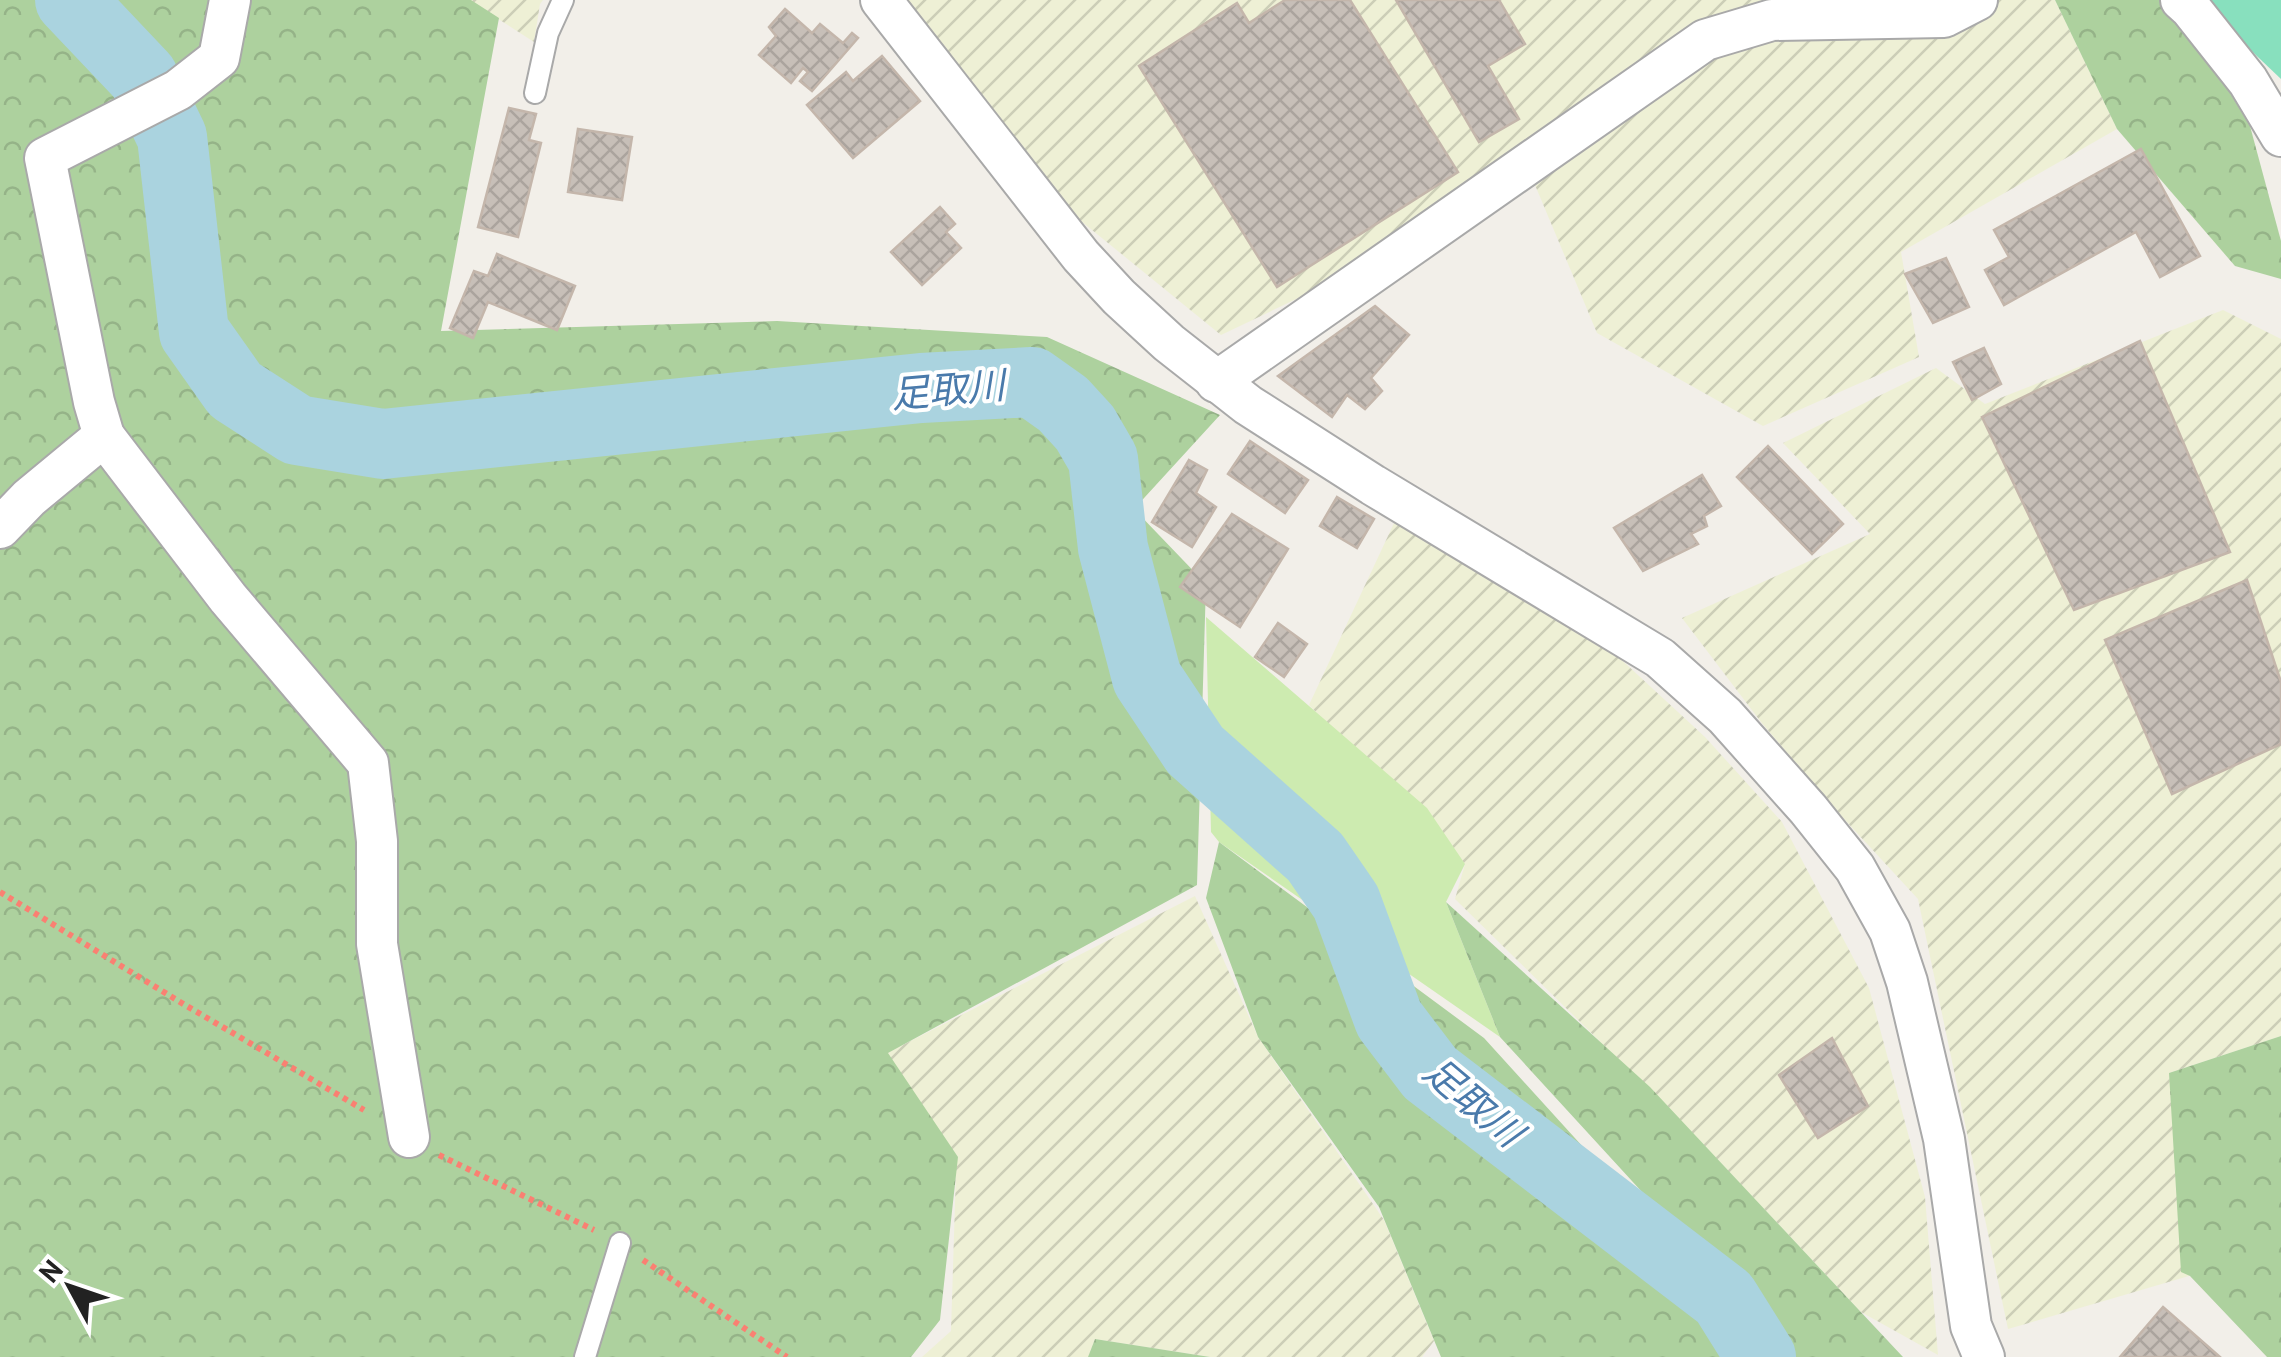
<svg xmlns="http://www.w3.org/2000/svg" width="2281" height="1357" viewBox="0 0 2281 1357" font-family="'PT Sans','Noto Sans JP',sans-serif">
<defs>
<pattern id="farmland-furrows" width="10" height="10" patternUnits="userSpaceOnUse" patternTransform="scale(2.5)"><rect width="10" height="10" fill="#eef0d5"/><path d="M-1 1l2-2M0 10L10 0M9 11l2-2" fill="none" stroke="#ccceb7"/></pattern>
<pattern id="forest-crowns" width="20" height="18" patternUnits="userSpaceOnUse" patternTransform="scale(2.5)"><rect width="20" height="18" fill="#add19e"/><path d="M2 6a3 3 0 1 1 6 0M12 15a3 3 0 1 1 6 0" fill="none" stroke="#95b388"/></pattern>
<pattern id="building-cross-hatch" width="8" height="8" patternUnits="userSpaceOnUse" patternTransform="scale(2.5)"><rect width="8" height="8" fill="#c7bfb8"/><path d="M0 0l8 8M0 8l8-8" fill="none" stroke="#aba49e"/></pattern>
</defs>
<rect width="100%" height="100%" fill="#f2efe9"/>
<!-- farmland -->
<g fill="url(#farmland-furrows)">
<path d="M469,0H543L540,4L534,42Z"/>
<path d="M908,0H2055L2117,129L1901,252L1919,357L1763,426L1597,333L1535,185L1221,335L1065,208Z"/>
<path d="M2223,310L2281,339V1036L2169,1073L2189,1276L2008,1329L1918,899L1833,807L1761,722L1682,618L1870,534L1783,443L1936,368L1985,404Z"/>
<path d="M1395,521L1613,652L1705,737L1782,822L1869,988L1925,1197L1938,1355L1861,1312L1686,1126L1455,899L1465,864L1309,705Z"/>
<path d="M1195,896L1258,1037L1384,1220L1434,1341L1422,1357H1210L1095,1339L1088,1357H922L951,1331L956,1172L887,1053Z"/>
</g>
<!-- grass -->
<path fill="#cdebb0" d="M1206,617L1427,808L1465,864L1446,902L1500,1037L1219,842L1211,832Z"/>
<!-- forest -->
<g fill="url(#forest-crowns)">
<path d="M0,0H471L499,18L441,331L777,321L1047,337L1220,415L1134,509L1206,584L1197,885L888,1053L958,1157L940,1320L911,1357H0Z"/>
<path d="M2055,0H2174L2250,126L2281,241V279L2235,266L2117,129Z"/>
<path d="M1219,842L1484,1038L1713,1290L1752,1357H1441L1379,1207L1258,1037L1206,898Z"/>
<path d="M1446,902L1650,1087L1903,1357H1767L1720,1277L1500,1037Z"/>
<path d="M2281,1036V1357H2267L2190,1276L2181,1272L2169,1073Z"/>
<path d="M1095,1339L1210,1357H1088Z"/>
</g>
<!-- pitch -->
<path fill="#88e0be" d="M2198,0H2281V79Z"/>
<g fill="none" stroke-linecap="round" stroke-linejoin="round">
<!-- river -->
<path stroke="#aad3df" stroke-width="70" d="M70,0L143,77L172,137L194,332L235,390L297,430L383,444L921,388L1032,382L1063,404L1085,428L1103,459L1113,548L1147,678L1195,750L1315,857L1346,902L1389,1019L1430,1073L1724,1298L1761,1357"/>
</g>
<!-- building -->
<g fill="url(#building-cross-hatch)" stroke="#c4b6ab" stroke-width="2.5">
<path d="M1285,0H1350L1458,172L1277,287L1139,66L1237,3L1249,23Z"/>
<path d="M1396,0H1499L1525,44L1488,66L1519,119L1479,142Z"/>
<path d="M785,9L812,33L820,24L843,43L852,33L858,38L812,91L800,81L808,72L803,68L791,83L759,55L776,36L769,27Z"/>
<path d="M882,56L920,101L853,158L807,105L846,72L853,81Z"/>
<path d="M509,108L536,114L529,140L541,143L518,237L478,227Z"/>
<path d="M578,129L632,137L622,200L568,192Z"/>
<path d="M2141,149L2200,256L2160,277L2136,232L2004,305L1985,270L2009,257L1994,230Z"/>
<path d="M940,207L955,224L946,232L961,248L922,285L891,252Z"/>
<path d="M497,254L575,286L557,330L488,302L473,338L450,328L474,271L488,276Z"/>
<path d="M1946,258L1969,307L1933,323L1905,274Z"/>
<path d="M1375,306L1409,335L1371,378L1382,391L1365,409L1347,395L1332,417L1278,376Z"/>
<path d="M2140,341L2230,552L2074,610L1982,417Z"/>
<path d="M1984,348L2001,384L1972,400L1953,362Z"/>
<path d="M1250,441L1308,480L1285,513L1228,474Z"/>
<path d="M1768,446L1843,524L1812,554L1737,477Z"/>
<path d="M1189,460L1207,470L1196,493L1216,507L1192,547L1152,522Z"/>
<path d="M1702,475L1721,506L1704,516L1707,526L1691,534L1698,544L1643,571L1614,528Z"/>
<path d="M1337,497L1374,519L1357,548L1320,526Z"/>
<path d="M1232,514L1288,549L1240,627L1180,587Z"/>
<path d="M2247,580L2281,682V744L2172,794L2105,640Z"/>
<path d="M1278,623L1307,644L1284,677L1255,657Z"/>
<path d="M1832,1038L1868,1106L1818,1138L1779,1075Z"/>
<path d="M2163,1307L2220,1357H2120Z"/>
</g>
<g fill="none" stroke-linecap="round" stroke-linejoin="round">
<!-- lane casing -->
<g stroke="#a9a9a9" stroke-width="24">
<g id="lane">
<path d="M535,93L548,33L563,0"/>
<path d="M585,1357L620,1243"/>
</g>
</g>
<!-- street casing -->
<g stroke="#a9a9a9" stroke-width="44">
<g id="street">
<path d="M881,0L1081,256L1119,297L1169,343L1248,405L1373,485L1660,658L1725,716L1808,809L1855,868L1890,931L1907,982L1944,1139L1971,1326L1984,1357"/>
<path d="M2181,0L2191,9L2248,81L2281,136"/>
<path d="M1216,382L1705,40L1772,20L1944,17L1977,0"/>
<path d="M104,436L228,598L368,763L377,841V944L409,1137"/>
<path d="M0,528L29,498L104,436L94,402L45,158L178,90L219,58L230,0"/>
</g>
</g>
<!-- path -->
<g stroke="#fa8072" stroke-width="6" stroke-dasharray="5 5" stroke-linecap="butt">
<path d="M0,892L185,1005L364,1110"/>
<path d="M439,1155L594,1230"/>
<path d="M643,1260L787,1357"/>
</g>
<!-- lane -->
<use href="#lane" stroke="#fff" stroke-width="20"/>
<!-- street -->
<use href="#street" stroke="#fff" stroke-width="40"/>
</g>
<g text-anchor="middle" stroke-width="8" stroke-linejoin="round" paint-order="stroke">
<!-- water labels -->
<g font-size="38" font-style="italic" fill="#4a7aab" stroke="#fff">
<text transform="translate(948 390) rotate(-5)" y="13">足取川</text>
<text transform="translate(1473 1102) rotate(40)" y="13">足取川</text>
</g>
</g>
<!-- north arrow -->
<g transform="translate(70 1287) rotate(310)" stroke="#ffffff" stroke-width="8" paint-order="stroke">
<path d="M0-8L18 38L0 25L-18 38Z" fill="#222222"/>
<text y="-15" font-size="28" font-weight="bold" text-anchor="middle" fill="#222222">N</text>
</g>
</svg>
